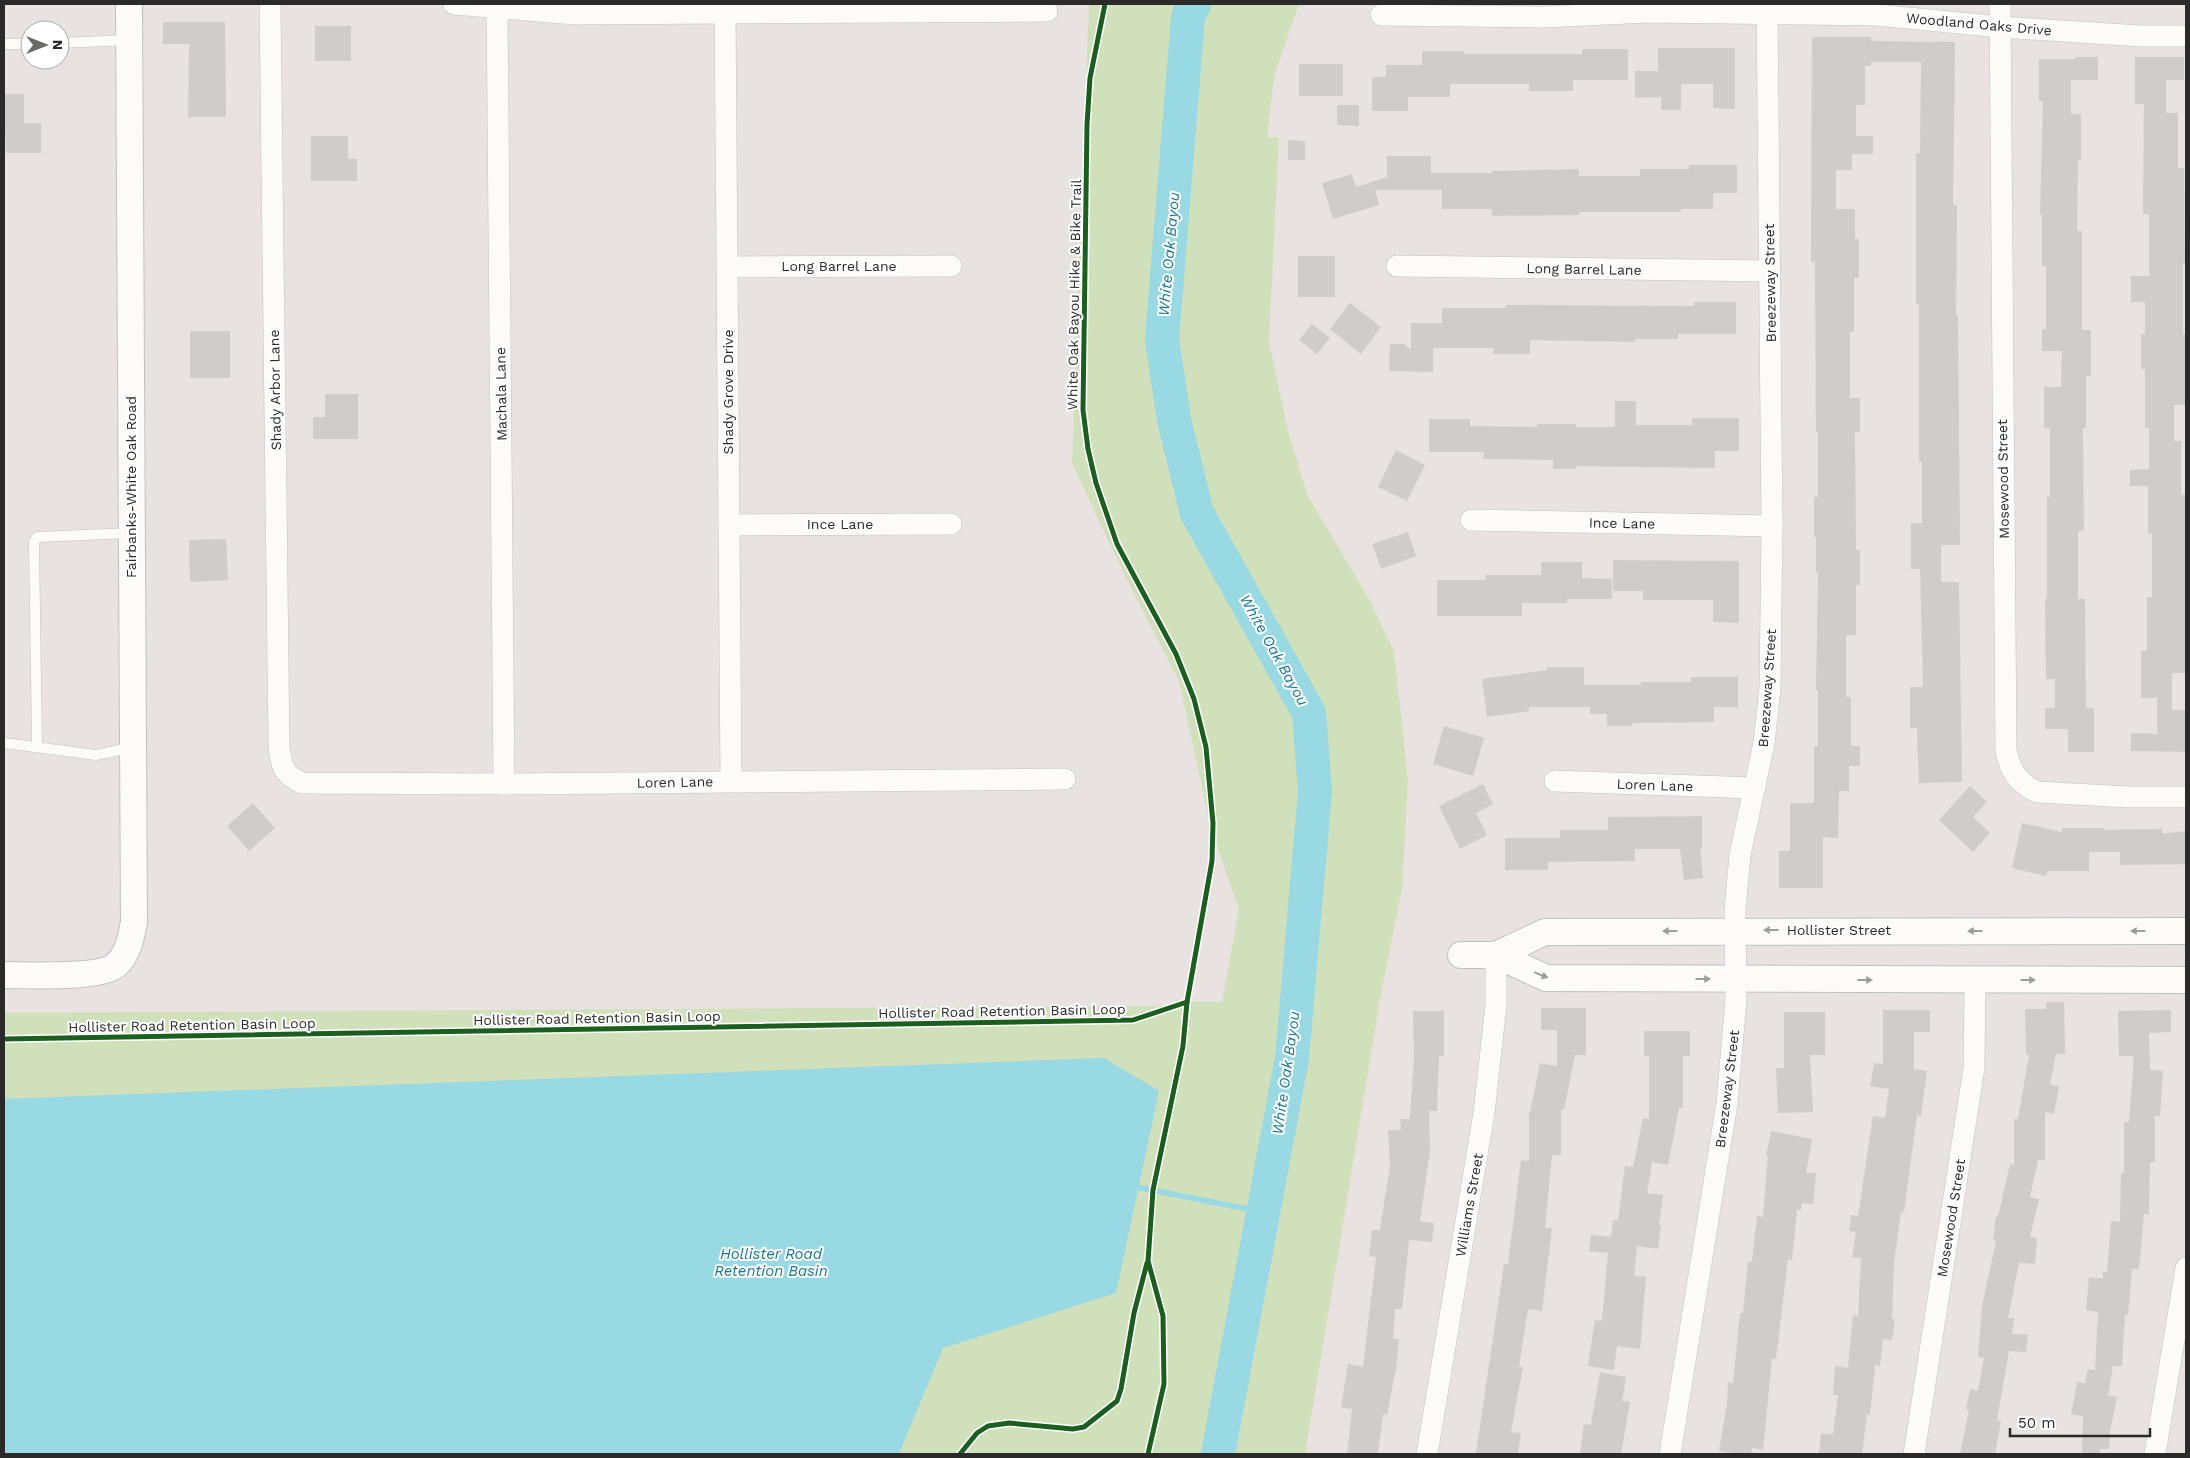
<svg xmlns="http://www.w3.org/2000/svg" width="2190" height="1458" viewBox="0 0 2190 1458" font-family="'Work Sans',sans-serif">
<rect width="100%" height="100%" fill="#e8e3e0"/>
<!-- green -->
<path fill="#cfe0bb" d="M1089,4H1299L1274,76L1267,137L1279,138L1269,342L1288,431L1308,496L1369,599L1394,651L1408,781L1402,889L1380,999L1305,1454H4V1013L1169,1006L1187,1002H1222L1239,910L1211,828L1179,681L1124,574L1072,463Z"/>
<!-- water -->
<path fill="#98d9e4" d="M1104,1058L1159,1091L1116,1293L943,1348L899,1454H4V1099Z"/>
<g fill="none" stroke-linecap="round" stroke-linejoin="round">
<!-- stream -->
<path stroke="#98d9e4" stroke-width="5.5" d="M1131,1186L1263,1212"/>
<!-- river -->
<path stroke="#98d9e4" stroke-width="34" d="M1194,4L1188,17L1162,339L1174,420L1197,513L1309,713L1315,791L1292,1058L1218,1454"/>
</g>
<!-- building -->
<g fill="#cfccc9">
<path d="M163,22H225L226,117H188L189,44H163Z"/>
<rect x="315" y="26" width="36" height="35"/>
<path d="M1812,37H1871V41L1955,42L1953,205H1957L1956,315H1958L1960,545H1941V582H1959L1962,782L1919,783L1917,728H1910V687H1923L1920,569H1911V523H1922V462H1919V304H1916V153H1920L1921,62H1871V66H1865V105H1856V136H1873V154H1852V170H1836V209H1855V239H1859V278H1854V332H1850V398H1860V432H1855L1856,550H1860V585H1856V635H1846V697H1851V746H1860V766H1849V791H1839L1838,838L1823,837V888H1779V851H1790V803H1814V746H1818V690H1816L1818,572H1816V537H1814V497H1818V432H1816L1815,262H1811Z"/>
<path d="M1658,48H1735V109L1713,108V84H1681V110H1661V97L1635,98V71H1658Z"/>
<path d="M1582,49H1628V80H1573V91H1529V84H1450V97H1408V111H1372V77H1386V65H1422V51H1464V54H1582Z"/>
<path d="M2075,57H2098V80H2071V114H2081V160H2078L2077,231H2082V330H2091V376H2086V428H2083L2084,531H2078V599H2085L2086,708H2094V752H2068V729H2045V708H2055V679H2046L2045,599H2047V497H2050V428H2044V387H2061L2062,351H2042V329H2046V266H2042V215L2040,214L2043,101H2039V59H2075Z"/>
<path d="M2135,57H2184V80H2166V113H2178V168H2184L2185,263H2183V334H2186L2185,405H2174V441H2181V495H2185L2186,673H2172V710H2186V752L2131,751V733L2157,734V698H2141V651H2147V597H2152V533H2148V486H2130V470L2149,469V428H2145V369H2141V334H2145V302H2131V276H2149V214H2143L2144,104H2135Z"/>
<rect x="1299" y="64" width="44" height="32"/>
<path d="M4,94H24V123H41V153H6Z"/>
<path d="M1337,105H1359V126L1337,125Z"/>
<path d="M311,136H348V159H357V181H311Z"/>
<path d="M1288,140L1305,141V160H1288Z"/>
<path d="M1387,156H1431V173H1492V171L1579,169V176H1640V169H1689V165H1737V193H1713V209H1681V212H1579V215L1492,216V209H1442V190H1375L1379,205L1333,219L1322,183L1352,174L1356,187L1387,177Z"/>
<rect x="1298" y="256" width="37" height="41"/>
<path d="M1694,302H1736V334H1678V339H1635V342L1530,340V354H1493V348H1433V372L1389,371L1390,344H1404L1411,350V323H1442V308H1506V305L1694,306Z"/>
<path d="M1350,303L1381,327L1361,354L1330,329Z"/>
<path d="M1312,324L1330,338L1317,354L1299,340Z"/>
<rect x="190" y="331" width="40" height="47"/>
<path d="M325,394H358V439H313V417H325Z"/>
<path d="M1615,401H1636V425H1692V418H1739V451H1715V468L1576,466V469H1553V460L1483,459L1484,452H1429V419H1470V426L1537,427V424H1576V427H1615Z"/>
<path d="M1396,450L1425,465L1407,501L1378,487Z"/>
<path d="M1408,532L1416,556L1381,569L1372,544Z"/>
<path d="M226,539L228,580L190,582L189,540Z"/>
<path d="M1613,560L1739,561V623L1713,622V600H1643V591H1613Z"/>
<path d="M1541,562H1582V578L1612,579V599H1567V603H1522V616H1437V580H1485V575H1541Z"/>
<path d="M1547,667H1584V685H1641V682H1691V677H1738V707H1714V722L1632,723V726H1607V714H1590V707H1529V711L1487,717L1482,679L1547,670Z"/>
<path d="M1444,726L1484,738L1473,776L1433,764Z"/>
<path d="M1483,784L1493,804L1476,813L1487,835L1460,849L1439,806Z"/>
<path d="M1970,786L1987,802L1973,817L1990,833L1973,852L1939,820Z"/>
<path d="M253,803L275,828L249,851L227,826Z"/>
<path d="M1702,816V849H1700L1703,878L1684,880L1680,849H1635V861L1548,862V870H1505V838H1560V830H1608V817Z"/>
<path d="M2022,823L2062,832V828H2104V830L2162,829V834L2186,831V864L2120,865V852H2089V871H2048L2046,876L2012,868Z"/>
<path d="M2046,1002H2064L2065,1054H2056L2050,1085L2059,1086L2054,1114L2045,1112V1160H2038L2030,1197L2039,1199L2030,1237L2037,1238L2035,1264L2019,1263L2008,1318H2014L2012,1334L2028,1335L2026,1352L2009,1351L1997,1420L2001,1421L1995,1454H1960L1969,1410L1966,1409L1970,1389L1978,1391L1984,1358L1978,1357L1982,1306L1996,1241L1993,1240L1996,1216L1998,1217L2010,1164L2014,1165V1119H2018L2029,1055H2026L2025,1009H2046Z"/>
<path d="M1541,1008H1586V1055H1575L1564,1110H1561V1155H1552L1545,1228H1552L1542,1311L1528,1309L1519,1367H1523L1511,1432L1521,1433L1518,1454H1489L1476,1453L1504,1264H1508L1521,1160L1529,1161V1113H1530L1540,1063L1557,1066V1030H1541Z"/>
<path d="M1883,1010H1930V1032H1914V1069L1927,1071L1921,1116L1917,1115L1904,1212H1901L1894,1263L1892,1319H1895L1892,1340L1883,1339L1880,1366L1875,1365L1870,1415L1867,1414L1862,1454H1819L1821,1433L1833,1434L1838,1395H1833L1835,1366L1848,1368L1853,1315L1858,1316L1861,1258L1852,1257L1856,1232L1849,1231L1851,1215L1858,1216L1873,1116L1885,1118L1889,1089L1870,1086L1874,1063L1883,1064Z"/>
<path d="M2171,1010V1032L2149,1033L2150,1070L2163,1071L2160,1116H2155V1162H2150L2149,1214H2144L2139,1269H2132L2128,1315L2125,1314L2122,1366H2113L2108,1395L2117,1397L2110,1432L2109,1449H2100V1454H2082L2083,1416L2071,1414L2077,1382L2085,1383L2088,1369L2095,1370L2098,1312L2086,1310L2089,1277L2103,1279V1272H2107L2111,1221L2120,1222L2121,1173H2124V1122H2129L2134,1056H2119L2118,1011Z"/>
<path d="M1413,1011H1444V1056H1439L1437,1111H1429L1430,1151L1420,1221L1434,1223L1432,1242L1409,1240L1402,1309H1395L1393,1339H1399L1397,1363L1387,1415L1383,1414L1378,1454H1347L1352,1409L1341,1407L1348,1364L1363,1367L1376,1257L1369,1256L1372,1230H1380L1390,1165L1388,1130H1401L1400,1119H1410L1414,1056Z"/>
<path d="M1784,1012H1825V1055H1810L1813,1112L1778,1113L1776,1068H1784Z"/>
<path d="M1644,1031H1690V1056H1683V1108H1679L1668,1165L1652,1162L1647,1193L1663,1195L1659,1225L1661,1226L1658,1249L1637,1246L1634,1276L1646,1277L1640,1349L1617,1346L1614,1370L1588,1366L1595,1320L1602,1321L1608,1253L1589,1251L1591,1235L1611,1237L1613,1220H1618L1625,1166L1633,1167L1643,1118L1649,1119V1056H1644Z"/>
<path d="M1771,1131L1812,1139L1806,1173H1816L1813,1204L1802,1203L1801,1210H1797L1792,1260L1788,1259L1776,1359H1772L1763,1450L1752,1448L1751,1454H1739L1719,1451L1727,1404L1728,1382L1733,1383L1740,1313H1743L1748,1261L1752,1262L1757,1216L1763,1217L1768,1156H1766Z"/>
<path d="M1600,1372L1626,1377L1622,1401L1630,1402L1621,1454H1580L1584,1424L1591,1425Z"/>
</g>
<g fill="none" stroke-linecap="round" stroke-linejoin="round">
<!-- service casing -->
<g stroke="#c2c1c1" stroke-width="11">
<g id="service">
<path d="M60,43L128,40"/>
<path d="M4,44H30"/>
<path d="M4,743L96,755L133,747"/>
<path d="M37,746L34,542L37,537L131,533"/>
</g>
</g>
<!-- minor casing -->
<g stroke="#c2c1c1" stroke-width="22">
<g id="minor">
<path d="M270,4L279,746C282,768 282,773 302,783L504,784L1065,779"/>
<path d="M454,4L575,14L1047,11"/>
<path d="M497,4L504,784"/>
<path d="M725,4L731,781"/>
<path d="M2000,4L2006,750C2009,769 2019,784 2037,792L2128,797H2186"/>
<path d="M1381,15L1544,17L1648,12L1877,15L2000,27L2140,36H2186"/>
<path d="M1397,266L1770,271"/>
<path d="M727,267L951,266"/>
<path d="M1471,520L1772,526"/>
<path d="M729,525L951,524"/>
<path d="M1555,781L1755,788"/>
<path d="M1427,1454L1484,1113L1496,1005V955"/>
<path d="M1670,1454L1727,1103L1736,1000L1735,909L1740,855L1764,743L1770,688L1772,526L1767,4"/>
<path d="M1914,1454L1974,1068L1975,980"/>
<path d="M2155,1454L2186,1268"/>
</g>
</g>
<!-- tertiary casing -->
<g stroke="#c2c1c1" stroke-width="28">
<g id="tertiary">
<path d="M1461,955H1496L1545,932L2186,931"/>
<path d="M1496,955L1546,978L2186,980"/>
<path d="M4,975C27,975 100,979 116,965C128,955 131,937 134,922L129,4"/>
</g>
</g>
<!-- service -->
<use href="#service" stroke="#fcfbfa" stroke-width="10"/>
<!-- minor -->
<use href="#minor" stroke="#fcfbfa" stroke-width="21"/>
<!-- tertiary -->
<use href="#tertiary" stroke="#fcfbfa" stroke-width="26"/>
<!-- cycleway casing -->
<g stroke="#fff" stroke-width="8">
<g id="cycleway">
<path d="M1105,4L1090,78L1087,125L1083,410L1088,449L1096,483L1117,544L1176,654L1194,699L1206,747L1213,823L1212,861L1187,1002L1183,1046L1153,1190L1148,1261L1163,1316L1164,1384L1148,1454"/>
<path d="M4,1039L1133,1020L1187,1002"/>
<path d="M960,1454L977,1433L988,1426L1009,1423L1073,1429L1084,1427L1117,1401L1121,1389L1134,1313L1147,1263"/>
</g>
</g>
<!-- cycleway -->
<use href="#cycleway" stroke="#1b5e20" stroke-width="5"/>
</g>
<!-- one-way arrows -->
<defs><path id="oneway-solid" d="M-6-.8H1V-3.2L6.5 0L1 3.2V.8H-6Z" transform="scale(1.25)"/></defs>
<g fill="#9e9d9c">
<use href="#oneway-solid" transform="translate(1771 930) rotate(-180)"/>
<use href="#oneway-solid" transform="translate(1670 931) rotate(180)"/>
<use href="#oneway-solid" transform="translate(1975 931) rotate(-180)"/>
<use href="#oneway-solid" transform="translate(2138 931) rotate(-180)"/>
<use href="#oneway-solid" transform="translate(1541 975) rotate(22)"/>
<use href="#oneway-solid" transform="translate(1703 979)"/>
<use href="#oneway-solid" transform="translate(1865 980)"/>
<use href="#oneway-solid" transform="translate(2028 980)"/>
</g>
<g text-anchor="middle" stroke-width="4" stroke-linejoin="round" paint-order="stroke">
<!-- street labels -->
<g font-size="14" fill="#2a2a2a" stroke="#fff">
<text transform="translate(1979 24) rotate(5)" y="5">Woodland Oaks Drive</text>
<text x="839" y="271">Long Barrel Lane</text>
<text transform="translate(1584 269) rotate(1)" y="5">Long Barrel Lane</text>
<text transform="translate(1770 283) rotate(-91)" y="5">Breezeway Street</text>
<text transform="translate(1074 295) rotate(-89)" y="5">White Oak Bayou Hike &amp; Bike Trail</text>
<text transform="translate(275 390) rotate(-91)" y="5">Shady Arbor Lane</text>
<text transform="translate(728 392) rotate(-90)" y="5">Shady Grove Drive</text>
<text transform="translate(501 394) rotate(-91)" y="5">Machala Lane</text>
<text transform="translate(2003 479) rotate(-91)" y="5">Mosewood Street</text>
<text transform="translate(131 487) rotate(-90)" y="5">Fairbanks-White Oak Road</text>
<text transform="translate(1622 523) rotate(1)" y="5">Ince Lane</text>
<text x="840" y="529">Ince Lane</text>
<text transform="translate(1767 688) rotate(-86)" y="5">Breezeway Street</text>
<text transform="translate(675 782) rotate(-1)" y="5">Loren Lane</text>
<text transform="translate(1655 785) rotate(2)" y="5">Loren Lane</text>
<text x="1839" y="935">Hollister Street</text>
<text transform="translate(1002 1011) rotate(-1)" y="5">Hollister Road Retention Basin Loop</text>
<text transform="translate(597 1018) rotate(-1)" y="5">Hollister Road Retention Basin Loop</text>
<text transform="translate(192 1025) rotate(-1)" y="5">Hollister Road Retention Basin Loop</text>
<text transform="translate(1727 1089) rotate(-83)" y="5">Breezeway Street</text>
<text transform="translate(1469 1205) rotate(-80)" y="5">Williams Street</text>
<text transform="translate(1951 1218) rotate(-81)" y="5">Mosewood Street</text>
</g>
<!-- water labels -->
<g font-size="15" font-style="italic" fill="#177590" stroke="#fff">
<text transform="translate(1169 254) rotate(-85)" y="5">White Oak Bayou</text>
<text transform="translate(1274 650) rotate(61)" y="5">White Oak Bayou</text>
<text transform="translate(1286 1073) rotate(-82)" y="5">White Oak Bayou</text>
<text x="771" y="1259">Hollister Road<tspan x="771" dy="17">Retention Basin</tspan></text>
</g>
</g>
<!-- border -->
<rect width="2190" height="1458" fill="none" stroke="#2a2a2a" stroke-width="10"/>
<!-- north arrow -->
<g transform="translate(45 45) rotate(90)"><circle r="24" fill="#ffffff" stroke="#aaaaaa"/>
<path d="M0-4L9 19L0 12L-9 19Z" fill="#6c6b6a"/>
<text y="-8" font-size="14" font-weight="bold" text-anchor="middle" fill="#2a2a2a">N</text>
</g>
<!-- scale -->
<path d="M2010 1428v8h140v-8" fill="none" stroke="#2a2a2a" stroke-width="2.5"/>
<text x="2018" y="1428" font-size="15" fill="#2a2a2a" stroke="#ffffff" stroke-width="4" paint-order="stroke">50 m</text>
</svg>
